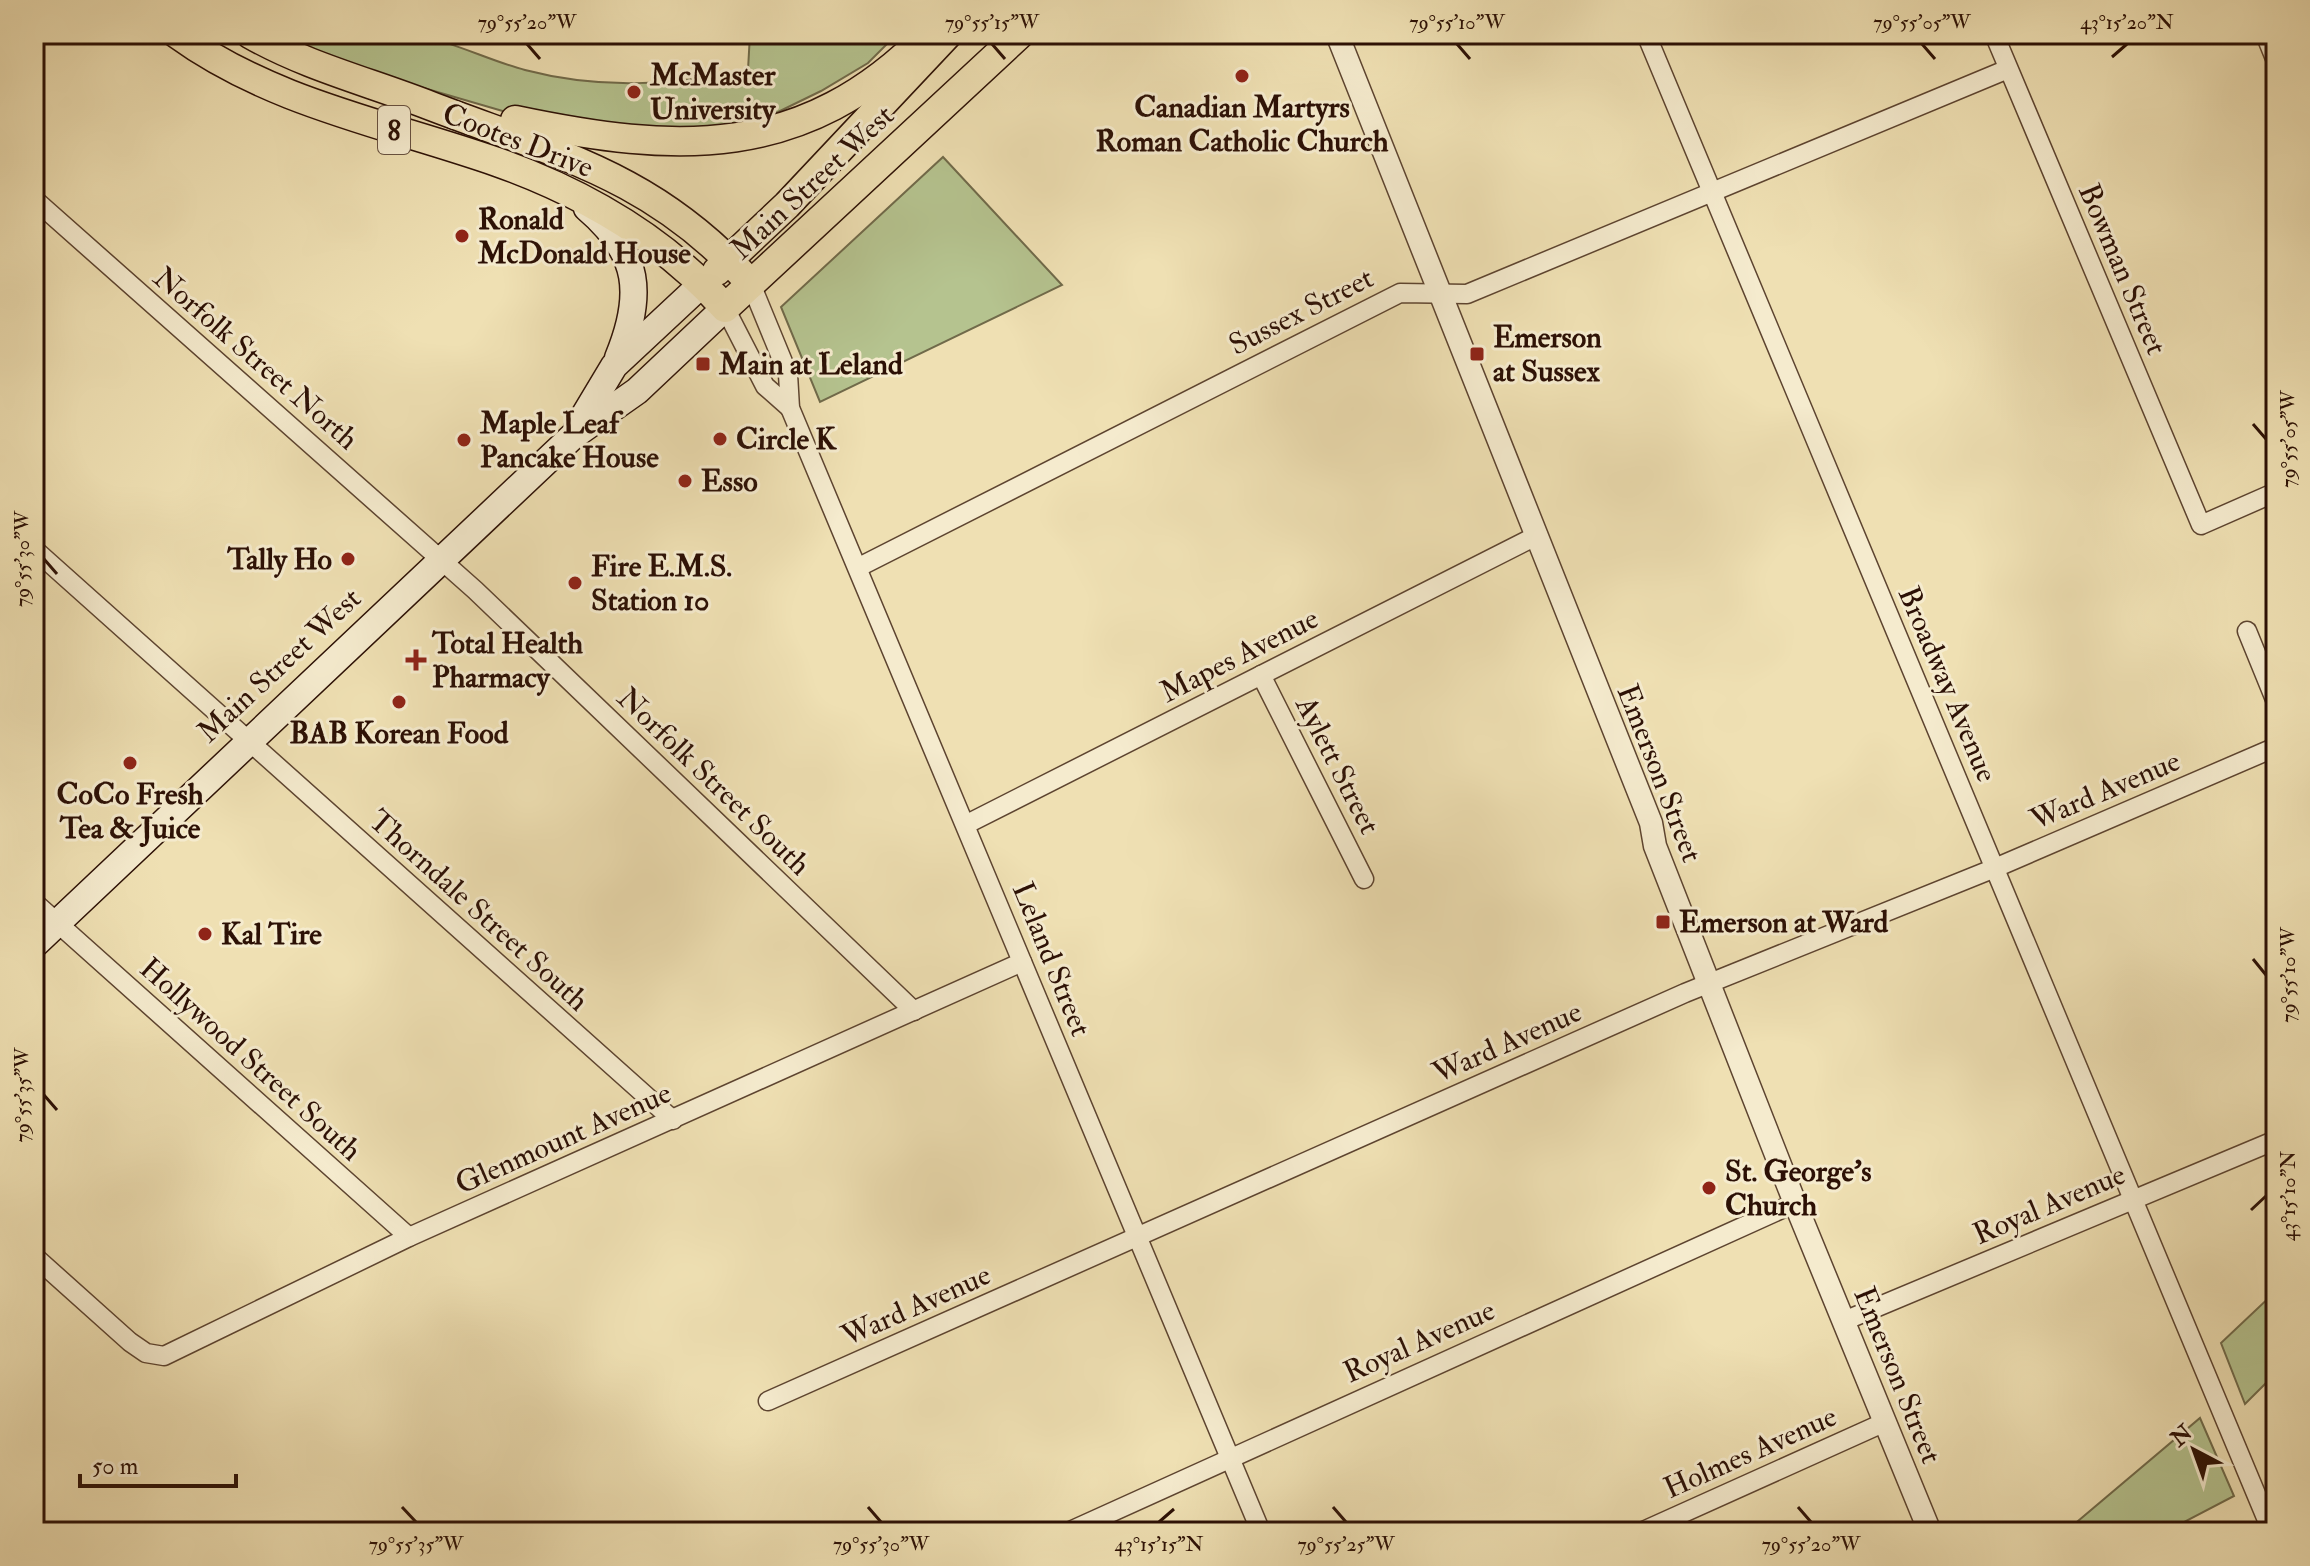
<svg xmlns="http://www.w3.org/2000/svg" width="2310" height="1566" viewBox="0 0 2310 1566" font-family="'IM FELL Double Pica',serif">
<rect width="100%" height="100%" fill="#efe0b3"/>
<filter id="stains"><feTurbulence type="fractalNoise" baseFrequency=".0025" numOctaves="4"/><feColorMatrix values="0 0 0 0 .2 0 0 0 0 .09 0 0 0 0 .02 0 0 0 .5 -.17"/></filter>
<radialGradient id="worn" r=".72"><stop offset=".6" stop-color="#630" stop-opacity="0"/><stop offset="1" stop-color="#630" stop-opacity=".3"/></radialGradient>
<!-- green -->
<g fill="#b5c38f" stroke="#706a4a" stroke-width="2">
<path d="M275,34C319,34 367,28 409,34C448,39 487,60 525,70C601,90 672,85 748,70L750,34H897L868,63L821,91L778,112L697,136L506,112L379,75Z"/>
<path d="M943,157L1062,285L820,402L781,307Z"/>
<path d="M2276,1291V1373L2245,1404L2221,1343Z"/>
<path d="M2200,1418L2234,1496L2165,1532H2065Z"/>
</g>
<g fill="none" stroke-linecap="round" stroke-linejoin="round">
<!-- minor casing -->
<g stroke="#5d4430" stroke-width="21">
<g id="minor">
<path d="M1646,34L2272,1532"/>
<path d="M1994,34L2201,525L2276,492"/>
<path d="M2265,34L2276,61"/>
<path d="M34,199L475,590L914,1011"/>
<path d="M751,284L788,374L790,408L1261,1532"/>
<path d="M725,308L765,386L790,408"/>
<path d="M34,549L673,1120"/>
<path d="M859,567L1400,293L1467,294L2008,69"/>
<path d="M2247,631L2276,702"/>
<path d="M1261,675L1364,879"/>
<path d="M967,824L1536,536"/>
<path d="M34,902L409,1237"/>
<path d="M34,1256L130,1342L146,1353L164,1356L409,1237L1022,962"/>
<path d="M1844,1321L2276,1140"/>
<path d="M768,1401L1685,993L1995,868L2276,747"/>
<path d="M1068,1532L1795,1203"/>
<path d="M1641,1532L1883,1423"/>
</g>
</g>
<!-- tertiary casing -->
<g stroke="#5d4430" stroke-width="25">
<path id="tertiary" d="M1337,34L1651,823L1655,846L1795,1203L1930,1532"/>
</g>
<!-- secondary casing -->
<g stroke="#2c1005" stroke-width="29">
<g id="secondary">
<path d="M587,208C640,253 644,295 618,358"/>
<path d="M578,426L614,366L703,283"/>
<path d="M34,945L573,436L637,391L725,308"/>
</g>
</g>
<!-- primary casing -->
<g stroke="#2c1005" stroke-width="31">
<g id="primary">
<path d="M177,34C272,103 388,124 497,162C584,193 664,239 725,308L1020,34"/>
<path d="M250,34C308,67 370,82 431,106C559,155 656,177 751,284"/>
<path d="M515,120C677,154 803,161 928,34"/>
<path d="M717,271L787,205L948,34"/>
</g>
</g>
<!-- minor -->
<use href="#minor" stroke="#f5ebce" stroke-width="18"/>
<!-- tertiary -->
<use href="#tertiary" stroke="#f5ebce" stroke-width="22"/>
<!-- secondary -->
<use href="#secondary" stroke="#f5ebce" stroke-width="26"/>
<!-- primary -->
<use href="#primary" stroke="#efe0b3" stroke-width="28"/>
</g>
<!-- ticks -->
<path fill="none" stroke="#2c1005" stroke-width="3" d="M527,44L540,59M992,44L1005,59M1457,44L1470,59M1922,44L1935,59M2112,57L2127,44M2253,424L2266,439M44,559L57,574M2253,959L2266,975M44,1095L57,1110M2251,1210L2266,1196M402,1507L416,1522M868,1507L881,1522M1333,1507L1346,1522M1798,1507L1811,1522M1159,1522L1174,1509"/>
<!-- markers -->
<g fill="#8f2418" stroke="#f5ebce" stroke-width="3">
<circle cx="1242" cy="76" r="8"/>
<circle cx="634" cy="92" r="8"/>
<circle cx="462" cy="236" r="8"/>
<rect x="1469" y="346" width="16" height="16" rx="4"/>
<rect x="695" y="356" width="16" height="16" rx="4"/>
<circle cx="720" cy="439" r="8"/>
<circle cx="464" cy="440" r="8"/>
<circle cx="685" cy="481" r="8"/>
<circle cx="348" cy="559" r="8"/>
<circle cx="575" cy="583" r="8"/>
<path d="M412 648h8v8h8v8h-8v8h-8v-8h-8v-8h8z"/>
<circle cx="399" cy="702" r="8"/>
<circle cx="130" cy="763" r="8"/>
<rect x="1655" y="914" width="16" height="16" rx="4"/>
<circle cx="205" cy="934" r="8"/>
<circle cx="1709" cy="1188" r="8"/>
</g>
<g text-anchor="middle" stroke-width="6" stroke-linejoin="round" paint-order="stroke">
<!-- shield labels -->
<rect fill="#f5ebce" stroke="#685241" stroke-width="2" x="378" y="106" width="32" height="48" rx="6"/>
<g font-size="28" font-weight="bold" fill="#2c1005">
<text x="394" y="140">8</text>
</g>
<!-- poi labels -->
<g font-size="30" font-weight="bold" fill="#2c1005" stroke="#f5ebce" text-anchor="start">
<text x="650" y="85">McMaster<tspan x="650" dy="34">University</tspan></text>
<text x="1242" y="117" text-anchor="middle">Canadian Martyrs<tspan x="1242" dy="34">Roman Catholic Church</tspan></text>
<text x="478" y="229">Ronald<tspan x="478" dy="34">McDonald House</tspan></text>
<text x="1493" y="347">Emerson<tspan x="1493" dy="34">at Sussex</tspan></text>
<text x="719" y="374">Main at Leland</text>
<text x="480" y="433">Maple Leaf<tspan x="480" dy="34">Pancake House</tspan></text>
<text x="736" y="449">Circle K</text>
<text x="701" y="491">Esso</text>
<text x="332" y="569" text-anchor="end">Tally Ho</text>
<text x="591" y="576">Fire E.M.S.<tspan x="591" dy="34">Station 10</tspan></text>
<text x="432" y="653">Total Health<tspan x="432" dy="34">Pharmacy</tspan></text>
<text x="399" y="743" text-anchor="middle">BAB Korean Food</text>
<text x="130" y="804" text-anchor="middle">CoCo Fresh<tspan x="130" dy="34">Tea &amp; Juice</tspan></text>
<text x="1679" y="932">Emerson at Ward</text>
<text x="221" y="944">Kal Tire</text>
<text x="1725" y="1181">St. George's<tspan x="1725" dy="34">Church</tspan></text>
</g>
<!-- street labels -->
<g font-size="30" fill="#2c1005" stroke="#f5ebce">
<text transform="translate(518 140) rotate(21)" y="10">Cootes Drive</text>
<text transform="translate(812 182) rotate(-43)" y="10">Main Street West</text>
<text transform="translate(2123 269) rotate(67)" y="10">Bowman Street</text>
<text transform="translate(1301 311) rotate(-27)" y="10">Sussex Street</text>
<text transform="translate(256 358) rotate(41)" y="10">Norfolk Street North</text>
<text transform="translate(1239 655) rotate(-27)" y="10">Mapes Avenue</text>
<text transform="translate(279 665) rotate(-43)" y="10">Main Street West</text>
<text transform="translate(1948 684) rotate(67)" y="10">Broadway Avenue</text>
<text transform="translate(1338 765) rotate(63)" y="10">Aylett Street</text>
<text transform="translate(1660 773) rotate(69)" y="10">Emerson Street</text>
<text transform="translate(714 781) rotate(44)" y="10">Norfolk Street South</text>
<text transform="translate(2105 790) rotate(-23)" y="10">Ward Avenue</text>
<text transform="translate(479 910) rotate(42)" y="10">Thorndale Street South</text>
<text transform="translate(1052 959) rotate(68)" y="10">Leland Street</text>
<text transform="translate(1507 1042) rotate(-24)" y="10">Ward Avenue</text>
<text transform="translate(251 1059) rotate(42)" y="10">Hollywood Street South</text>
<text transform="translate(563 1138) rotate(-24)" y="10">Glenmount Avenue</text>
<text transform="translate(2049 1204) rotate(-23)" y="10">Royal Avenue</text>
<text transform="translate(916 1305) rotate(-24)" y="10">Ward Avenue</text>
<text transform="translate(1419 1341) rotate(-24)" y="10">Royal Avenue</text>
<text transform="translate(1898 1375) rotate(68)" y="10">Emerson Street</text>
<text transform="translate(1750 1452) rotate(-24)" y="10">Holmes Avenue</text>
</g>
</g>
<!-- margin -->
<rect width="2310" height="1566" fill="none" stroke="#efe0b3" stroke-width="88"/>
<!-- north arrow -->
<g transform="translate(2194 1450) rotate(319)" stroke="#f5ebce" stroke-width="6" paint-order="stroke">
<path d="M0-6L14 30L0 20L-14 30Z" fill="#2c1005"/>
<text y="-12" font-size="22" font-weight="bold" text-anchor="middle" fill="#2c1005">N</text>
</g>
<!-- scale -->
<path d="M80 1474v12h156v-12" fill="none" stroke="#2c1005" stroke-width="4"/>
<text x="92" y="1474" font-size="24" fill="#2c1005" stroke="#f5ebce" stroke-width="6" paint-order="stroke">50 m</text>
<rect x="44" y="44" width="2222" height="1478" fill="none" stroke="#2c1005" stroke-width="3"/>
<g font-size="20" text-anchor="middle" fill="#2c1005">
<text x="527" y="29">79°55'20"W</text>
<text x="992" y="29">79°55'15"W</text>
<text x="1457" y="29">79°55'10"W</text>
<text x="1922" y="29">79°55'05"W</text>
<text x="2127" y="29">43°15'20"N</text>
<text transform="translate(2288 439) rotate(-90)" y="7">79°55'05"W</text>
<text transform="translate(22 559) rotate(-90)" y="7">79°55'30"W</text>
<text transform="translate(2288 975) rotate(-90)" y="7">79°55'10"W</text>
<text transform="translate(22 1095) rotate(-90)" y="7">79°55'35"W</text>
<text transform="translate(2288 1196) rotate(-90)" y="7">43°15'10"N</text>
<text x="416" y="1551">79°55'35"W</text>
<text x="881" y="1551">79°55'30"W</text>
<text x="1159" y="1551">43°15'15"N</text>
<text x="1346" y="1551">79°55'25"W</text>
<text x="1811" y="1551">79°55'20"W</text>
</g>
<rect width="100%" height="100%" filter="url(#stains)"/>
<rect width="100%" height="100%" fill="url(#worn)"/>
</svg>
